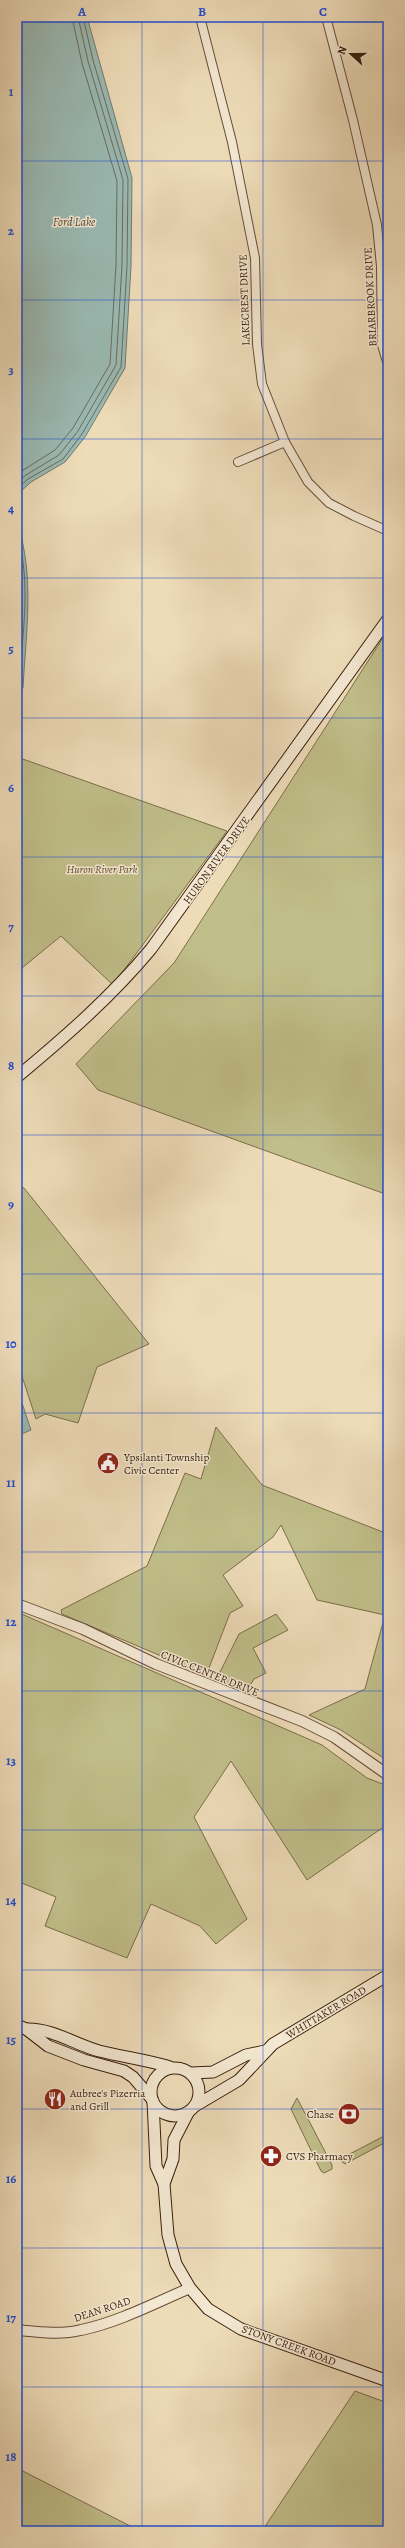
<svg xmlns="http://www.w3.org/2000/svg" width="405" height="2548" viewBox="0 0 405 2548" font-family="Alegreya,serif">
<rect width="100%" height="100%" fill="#eedcb9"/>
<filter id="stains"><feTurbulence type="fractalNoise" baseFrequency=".005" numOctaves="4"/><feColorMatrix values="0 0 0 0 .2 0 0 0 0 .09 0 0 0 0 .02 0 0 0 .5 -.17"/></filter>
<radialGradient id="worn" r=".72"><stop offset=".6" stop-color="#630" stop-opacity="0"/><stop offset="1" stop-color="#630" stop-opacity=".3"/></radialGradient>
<!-- green -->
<g fill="#c0be8a" stroke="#7c6e4a">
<path d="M388,630V1195L98,1090L76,1064L174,963Z"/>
<path d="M17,757L227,831L113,985L61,936L17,972Z"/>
<path d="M17,1187L24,1188L149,1344L97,1367L78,1423L45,1414L36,1419L17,1361Z"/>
<path d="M216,1427L262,1485L388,1534V1761L341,1730L309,1715L365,1689L385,1615L317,1600L281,1525L273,1537L223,1575L243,1606L230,1613L209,1668L199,1672L62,1614L61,1610L147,1566L185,1473L201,1479Z"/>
<path d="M17,1612L322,1745L367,1778L388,1786V1824L307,1880L231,1761L194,1817L247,1919L216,1944L200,1926L151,1904L127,1958L45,1926L56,1897L17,1881Z"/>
<path d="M276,1614L288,1630L253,1648L266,1673L254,1679L246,1692L223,1683L220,1672L239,1634Z"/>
<path d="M297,2098L332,2165V2169L324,2173L321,2171L291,2109Z"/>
<path d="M388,2134V2141L345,2164L341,2161L342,2158Z"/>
<path d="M355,2391L388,2403V2531H262Z"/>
<path d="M17,2468L134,2528L150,2531H17Z"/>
</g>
<!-- water -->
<g fill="#9abab4" stroke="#737b70">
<path d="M17,17H87L132,178L131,266L125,368L85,437L65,462L31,482L18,494L17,504Z"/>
<path d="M17,522C35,576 26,631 23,688L17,693Z"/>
<path d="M17,1388L31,1430L17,1436Z"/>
</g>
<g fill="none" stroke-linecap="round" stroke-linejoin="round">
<!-- shore -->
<g stroke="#6a6c5f" stroke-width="1">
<path d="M17,474L55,450L73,428L110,364L116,265L117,181L82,63L72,17"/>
<path d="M17,482L26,475L59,455L78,431L116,365L122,265L123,180L88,61L78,17"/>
<path d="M17,489L28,479L63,459L82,434L121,367L127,266L128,179L93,60L83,17"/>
<path d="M17,535C32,582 22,636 19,685L17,688"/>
<path d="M17,560L20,593L17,634"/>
</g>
<!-- minor casing -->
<g stroke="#664d36" stroke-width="10">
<g id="minor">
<path d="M200,17L232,142L255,258L257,344L262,384L285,442L308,482L329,503L354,516L388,531"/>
<path d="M326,17L353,120L377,225L381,266L382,345L388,365"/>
<path d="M238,462L285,442"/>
</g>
</g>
<!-- tertiary casing -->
<g stroke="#664d36" stroke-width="12">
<g id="tertiary">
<path d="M17,1604L83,1629L156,1664L302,1721L334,1737L388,1775"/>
<path d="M17,2330C38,2332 60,2335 81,2330C119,2322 155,2303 190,2288"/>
</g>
</g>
<!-- secondary casing -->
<g stroke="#391d0a" stroke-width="13">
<g id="secondary">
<path d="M17,1077C65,1037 111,997 151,949L388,619"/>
<path d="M17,2025L26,2029L48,2046L84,2060L124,2071L133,2077L151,2098"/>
<path d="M26,2029C52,2028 74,2044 99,2051C123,2057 147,2060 170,2067"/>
<circle cx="175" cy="2092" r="24"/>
<path d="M192,2073L213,2072L246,2055L265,2051"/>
<path d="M153,2101L156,2166L164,2184"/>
<path d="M195,2106L239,2080L273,2044L388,1975"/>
<path d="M188,2113L174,2140L173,2159L164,2184L168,2235L176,2264L190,2288L208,2309L241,2329L388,2381"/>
</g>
</g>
<!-- minor -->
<use href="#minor" stroke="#f4e8d2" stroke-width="8"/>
<!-- tertiary -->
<use href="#tertiary" stroke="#f4e8d2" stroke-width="10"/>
<!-- secondary -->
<use href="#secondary" stroke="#f4e8d2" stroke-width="11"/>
</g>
<!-- grid -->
<path fill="none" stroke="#1d4ed8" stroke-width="1" stroke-opacity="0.55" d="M142,17V2531M263,17V2531M17,161H388M17,300H388M17,439H388M17,578H388M17,718H388M17,857H388M17,996H388M17,1135H388M17,1274H388M17,1413H388M17,1552H388M17,1691H388M17,1830H388M17,1970H388M17,2109H388M17,2248H388M17,2387H388"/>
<!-- icons -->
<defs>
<g id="civic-disc" transform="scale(1.15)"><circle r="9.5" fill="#8f2418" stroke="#f4e8d2"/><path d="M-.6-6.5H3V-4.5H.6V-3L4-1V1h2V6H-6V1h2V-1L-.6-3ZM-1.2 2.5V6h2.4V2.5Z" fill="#fff"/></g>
<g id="restaurant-disc" transform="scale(1.15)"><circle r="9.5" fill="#8f2418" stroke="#f4e8d2"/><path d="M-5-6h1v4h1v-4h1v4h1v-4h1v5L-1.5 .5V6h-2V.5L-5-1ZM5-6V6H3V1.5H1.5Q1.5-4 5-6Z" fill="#fff"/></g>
<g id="bank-disc" transform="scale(1.15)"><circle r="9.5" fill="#8f2418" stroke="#f4e8d2"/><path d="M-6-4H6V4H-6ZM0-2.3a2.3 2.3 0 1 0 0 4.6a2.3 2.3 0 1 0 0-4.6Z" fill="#fff"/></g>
<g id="pharmacy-disc" transform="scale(1.15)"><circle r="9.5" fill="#8f2418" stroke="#f4e8d2"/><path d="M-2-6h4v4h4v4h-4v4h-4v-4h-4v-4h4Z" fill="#fff"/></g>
</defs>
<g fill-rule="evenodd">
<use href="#civic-disc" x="108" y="1463"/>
<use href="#restaurant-disc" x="55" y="2099"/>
<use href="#bank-disc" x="349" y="2114"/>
<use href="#pharmacy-disc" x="271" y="2156"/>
</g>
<g text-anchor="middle" stroke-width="3" stroke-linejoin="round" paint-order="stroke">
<!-- street labels -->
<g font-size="11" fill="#391d0a" stroke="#f4e8d2">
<text transform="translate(370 297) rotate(-93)" y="4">BRIARBROOK DRIVE</text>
<text transform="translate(244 300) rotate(-92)" y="4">LAKECREST DRIVE</text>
<text transform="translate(216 860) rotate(-54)" y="4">HURON RIVER DRIVE</text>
<text transform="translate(210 1673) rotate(22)" y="4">CIVIC CENTER DRIVE</text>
<text transform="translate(326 2012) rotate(-31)" y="4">WHITTAKER ROAD</text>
<text transform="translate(102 2309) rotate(-18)" y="4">DEAN ROAD</text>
<text transform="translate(289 2345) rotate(20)" y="4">STONY CREEK ROAD</text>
</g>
<!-- park labels -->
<g font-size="11" font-style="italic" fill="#624d30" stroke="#f4e8d2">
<text x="102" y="873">Huron River Park</text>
</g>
<!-- poi labels -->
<g font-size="11" fill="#391d0a" stroke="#f4e8d2" text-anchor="start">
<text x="124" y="1461">Ypsilanti Township<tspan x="124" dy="13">Civic Center</tspan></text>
<text x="70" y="2097">Aubree's Pizerria<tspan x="70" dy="13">and Grill</tspan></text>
<text x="334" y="2118" text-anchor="end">Chase</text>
<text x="286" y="2160">CVS Pharmacy</text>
</g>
<!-- water labels -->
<g font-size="12" font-style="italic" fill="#564c3d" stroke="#f4e8d2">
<text x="74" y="226">Ford Lake</text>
</g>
</g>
<!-- margin -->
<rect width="405" height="2548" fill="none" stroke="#eedcb9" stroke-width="44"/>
<!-- north arrow -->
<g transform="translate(351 54) rotate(291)" stroke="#f4e8d2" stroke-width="3" paint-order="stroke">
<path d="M0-3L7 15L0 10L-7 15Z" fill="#391d0a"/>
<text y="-6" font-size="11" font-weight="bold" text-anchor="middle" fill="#391d0a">N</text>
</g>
<rect x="22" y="22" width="361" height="2504" fill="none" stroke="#1d4ed8" stroke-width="1.5"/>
<g font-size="13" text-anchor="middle" font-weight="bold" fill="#1d4ed8">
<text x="82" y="16">A</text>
<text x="202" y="16">B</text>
<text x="323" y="16">C</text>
<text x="11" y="96">1</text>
<text x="11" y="235">2</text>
<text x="11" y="374">3</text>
<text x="11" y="513">4</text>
<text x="11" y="653">5</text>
<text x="11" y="792">6</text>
<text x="11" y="931">7</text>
<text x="11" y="1070">8</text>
<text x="11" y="1209">9</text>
<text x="11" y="1348">10</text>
<text x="11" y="1487">11</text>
<text x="11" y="1626">12</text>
<text x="11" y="1765">13</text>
<text x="11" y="1905">14</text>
<text x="11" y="2044">15</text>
<text x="11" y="2183">16</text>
<text x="11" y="2322">17</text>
<text x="11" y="2461">18</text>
</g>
<rect width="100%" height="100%" filter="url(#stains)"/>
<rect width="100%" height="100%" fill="url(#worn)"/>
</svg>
